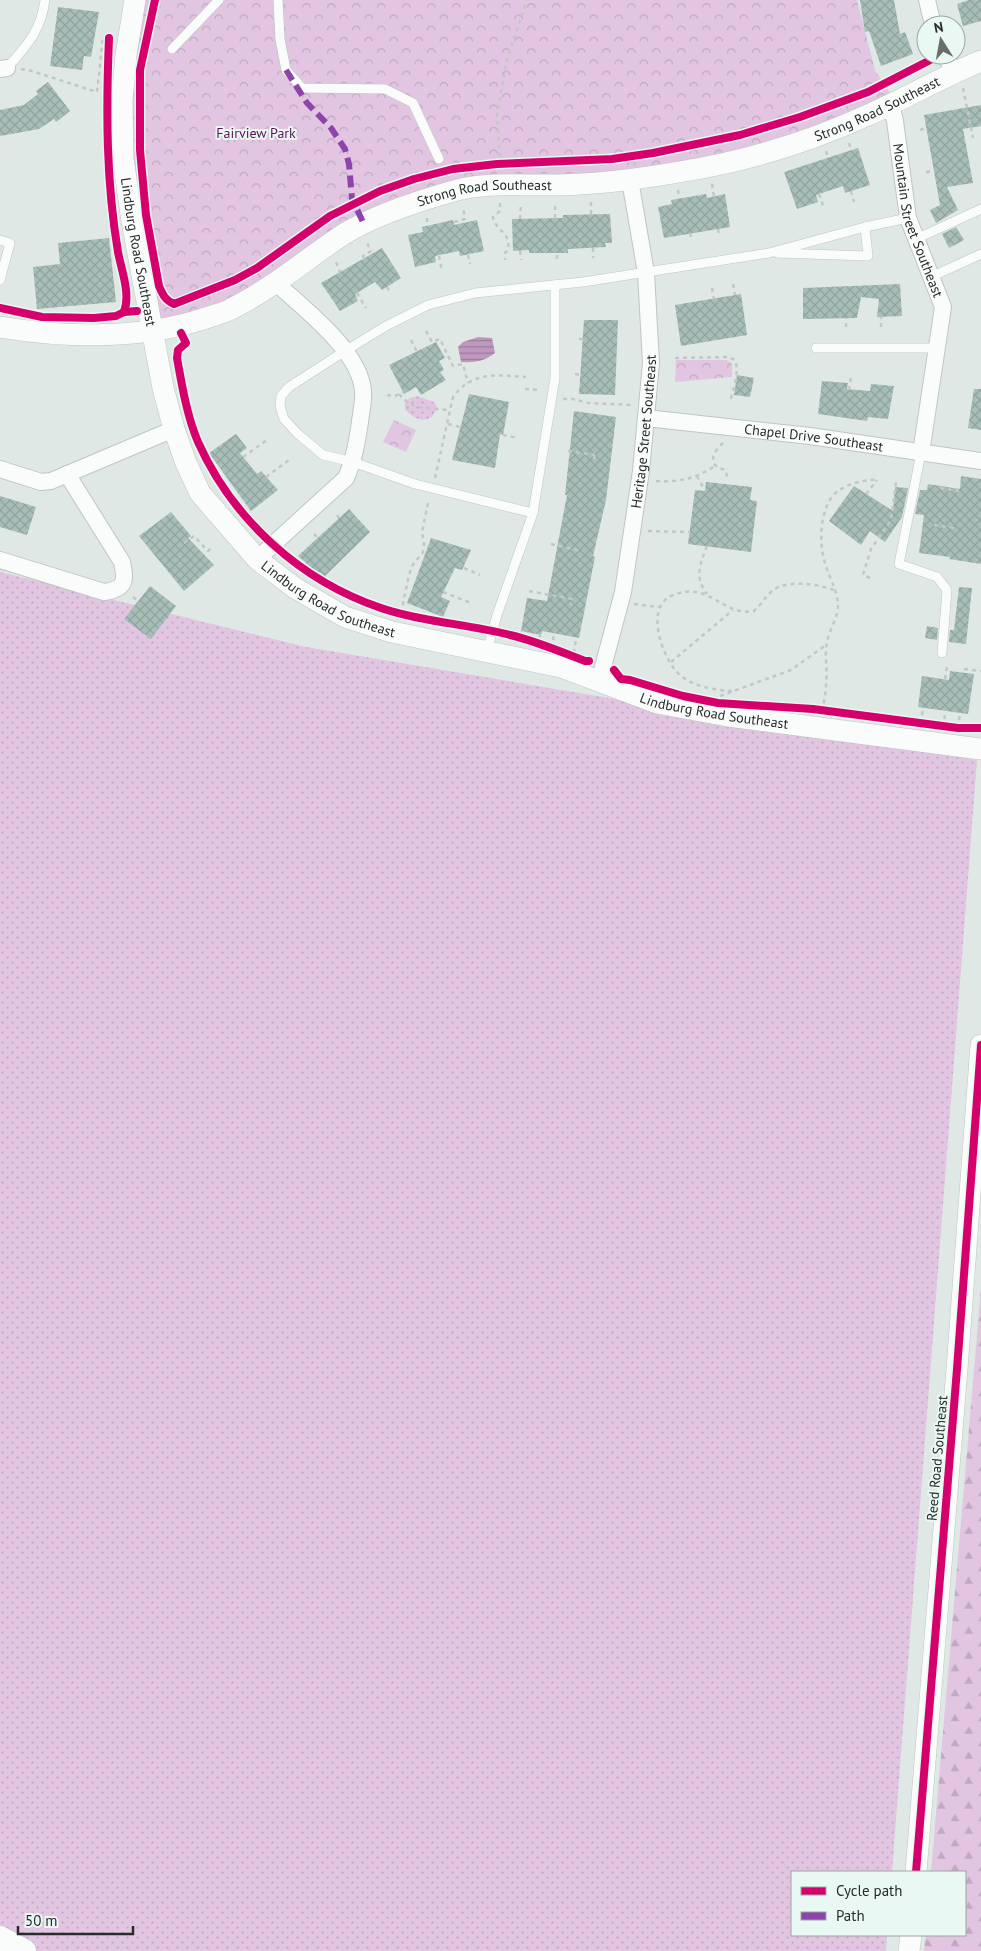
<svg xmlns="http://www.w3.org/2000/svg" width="981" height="1951" viewBox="0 0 981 1951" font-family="'PT Sans',sans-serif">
<defs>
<pattern id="grass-dots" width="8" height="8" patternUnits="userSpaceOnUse" patternTransform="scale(1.25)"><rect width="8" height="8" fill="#e1c5e1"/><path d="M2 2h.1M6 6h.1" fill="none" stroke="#c1a9c1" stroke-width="1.8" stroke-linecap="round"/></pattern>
<pattern id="forest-firs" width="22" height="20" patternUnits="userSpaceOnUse" patternTransform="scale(1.25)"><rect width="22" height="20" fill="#e1c5e1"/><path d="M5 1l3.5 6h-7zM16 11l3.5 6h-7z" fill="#c1a9c1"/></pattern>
<pattern id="park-crowns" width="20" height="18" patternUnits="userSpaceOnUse" patternTransform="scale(1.25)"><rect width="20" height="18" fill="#e1c5e1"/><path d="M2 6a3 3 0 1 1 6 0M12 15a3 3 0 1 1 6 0" fill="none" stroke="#c1a9c1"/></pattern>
<pattern id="water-rules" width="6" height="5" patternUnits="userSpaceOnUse" patternTransform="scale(1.25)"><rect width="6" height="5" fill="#be98bd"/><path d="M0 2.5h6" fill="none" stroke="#9a7c9a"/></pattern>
<pattern id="building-cross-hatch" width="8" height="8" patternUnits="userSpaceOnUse" patternTransform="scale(1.25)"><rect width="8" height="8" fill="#a7beb8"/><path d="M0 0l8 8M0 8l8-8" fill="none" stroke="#90a39e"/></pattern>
</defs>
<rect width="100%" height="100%" fill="#e0e8e5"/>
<!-- grass -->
<g fill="url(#grass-dots)">
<path d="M417,396L434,402L437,407C432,426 414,421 405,409V402L410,398Z"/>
<path d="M0,572L306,647L977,760L892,1872H792V1935H887L886,1951H28L0,1938Z"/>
</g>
<!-- forest -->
<path fill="url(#forest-firs)" d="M981,1288V1951H924L926,1935H965V1872H931Z"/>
<!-- park -->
<g fill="url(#park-crowns)">
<path d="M135,0H857L875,70L896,102L806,139L559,185L399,208L284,278L151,332L123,158Z"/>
<path d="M676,360H727L732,364V377L675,382Z"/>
<path d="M394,420L416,430L406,452L383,442Z"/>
</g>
<!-- water -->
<path fill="url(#water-rules)" d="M478,337L492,338L495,353C485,361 474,363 461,362L458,347L463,342Z"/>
<!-- building -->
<g fill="url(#building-cross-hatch)">
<path d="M860,0H894L900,34L905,32L913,54L881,66L869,31L865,32Z"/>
<path d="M969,0H981V21L963,26L957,4Z"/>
<path d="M58,7L99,12L91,57L84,56L82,70L50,66Z"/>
<path d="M48,82L70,111L56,122L54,119L39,129L0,136V110L24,105L38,94L36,91Z"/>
<path d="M981,105V126L963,129L973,183L947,187L958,210L936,223L930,210L940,205L924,115Z"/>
<path d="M858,148L870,185L845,193L843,186L816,195L818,202L797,209L784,172Z"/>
<path d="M706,194L707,198L725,194L730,227L664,238L658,207L672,204L671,200Z"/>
<path d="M610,214L612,243H605L606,247L568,249V253H529V250L513,251L512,219L563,218V215Z"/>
<path d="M453,220L454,225L477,220L484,251L460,256L459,251L435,256L436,262L415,267L408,235L423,232L422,227Z"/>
<path d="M956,227L964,240L949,248L942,234Z"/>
<path d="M109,238L116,302L37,309L33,267L60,264L58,243Z"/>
<path d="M382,248L401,278L382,290L375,282L355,294L358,301L340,311L321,283Z"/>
<path d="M900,284L902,316L877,317L879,299L861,297L857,318L803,319V288Z"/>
<path d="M741,294L747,335L681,346L675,305Z"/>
<path d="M584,320H618L615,395L579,394Z"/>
<path d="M436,342L445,358L439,361L444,370L440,372L446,380L421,395L416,387L404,394L389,365Z"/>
<path d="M737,375L754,378L750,397L734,395Z"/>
<path d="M822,381L848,383L847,389L870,391L871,384L894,386L888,419L868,417L867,421L818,414Z"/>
<path d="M974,389H981V430L968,428Z"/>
<path d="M469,394L509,402L503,435L500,434L495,468L452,460Z"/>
<path d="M574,411L616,417L606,500L593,556L595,557L579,638L542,631L541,635L521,631L527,598L547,601L567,495H565Z"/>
<path d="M236,434L247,448L240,453L257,474L261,471L278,490L251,511L209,453Z"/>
<path d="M961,476L981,479V564L949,559L950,557L919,553L924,515L915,514L920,490H927L928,484L960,489Z"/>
<path d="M706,482L752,487L750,500L757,501L751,552L688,544L695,490L705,491Z"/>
<path d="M854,486L893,511L895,487L908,488L902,517L885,542L870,531L861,545L829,521Z"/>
<path d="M0,496L36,507L27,535L0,527Z"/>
<path d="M349,509L370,532L323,578L298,556Z"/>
<path d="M171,512L191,536L188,538L214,565L184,591L139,536Z"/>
<path d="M431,538L471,550L462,570L455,568L441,597L450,601L443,617L407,603Z"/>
<path d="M150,586L176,606L151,639L124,619Z"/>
<path d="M959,587L972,588L966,644L949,642L950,630H954Z"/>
<path d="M927,626L938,628L937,640L925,638Z"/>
<path d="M950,671L974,674L968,714L918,707L922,676L949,680Z"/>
</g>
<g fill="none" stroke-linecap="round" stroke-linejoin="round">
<!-- service casing -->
<g stroke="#bfc5c3" stroke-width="10">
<g id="service">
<path d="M278,0L280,39L286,70L302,88L385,89L413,103L439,159"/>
<path d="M172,49L219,0"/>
<path d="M7,68C27,45 41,31 45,0"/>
<path d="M916,239L981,209"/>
<path d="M0,240L10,243L0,280"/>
<path d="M777,253L868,256L865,227"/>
<path d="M931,277L981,254"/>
<path d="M816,348H936"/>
<path d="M921,453L899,564L937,577L947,590L942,653"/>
<path d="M533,513L415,484L353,462L323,455L298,434L284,419L280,406L281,396L289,387L345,351L386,326L428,305L475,293L583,282L769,253L865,227L908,218"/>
<path d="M487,651L497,615L533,513L555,378V285"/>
</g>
</g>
<!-- minor casing -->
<g stroke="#bfc5c3" stroke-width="18">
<g id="minor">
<path d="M927,0L933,25"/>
<path d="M946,55L953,72"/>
<path d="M0,69L7,68"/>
<path id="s1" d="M891,105L895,121L908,218L943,307L921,453"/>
<path id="s2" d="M646,418L810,436L981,461"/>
<path d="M0,469L41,482L51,481L174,429"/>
<path d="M257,559L346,478C354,460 357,442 360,422C361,412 364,401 363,391C360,351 304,309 276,283"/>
<path d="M0,560L104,592C126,589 126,581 122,562L67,474"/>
<path id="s3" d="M599,682L623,592L641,471L651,363L646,273L630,180"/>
</g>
</g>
<!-- tertiary casing -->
<g stroke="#bfc5c3" stroke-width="22">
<g id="tertiary">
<path id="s4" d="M135,0L126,55L122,101L123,158L132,221L163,388L174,429L186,463L200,493L257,559L295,588L345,617L392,632L561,667L657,703L728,716L981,749"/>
<path id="s5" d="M0,327C69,338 140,340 206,318C215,315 224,313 231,309C272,289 306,259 344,234C375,215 415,202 450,192C486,181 523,186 559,185C599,184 639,179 679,172C743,162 809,142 868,115C906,98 942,77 981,61"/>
<path d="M916,1872L957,1369L981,1045"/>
<path d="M909,1951L911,1935"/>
</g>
</g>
<!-- secondary casing -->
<g stroke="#bfc5c3" stroke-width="25">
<path id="secondary" d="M0,1938L24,1951"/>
</g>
<!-- path -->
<g stroke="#c4c7c6" stroke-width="2.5" stroke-dasharray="4 4" stroke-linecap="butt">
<path d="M21,69L32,71L97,92L103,37L109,38"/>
<path d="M963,88L973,138"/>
<path d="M920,130L926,128"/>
<path d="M849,143L851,150"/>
<path d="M826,151L828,158"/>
<path d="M497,164L500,158L497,115L507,59L527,0"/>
<path d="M926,172L934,171"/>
<path d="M712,184L714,197"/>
<path d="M678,190L679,199"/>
<path d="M851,191L854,202"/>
<path d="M819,194L824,208"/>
<path d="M500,203V211L493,217C495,231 511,231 508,250L505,253V260"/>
<path d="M591,214V202"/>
<path d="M427,218V226"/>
<path d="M555,218V203"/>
<path d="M520,219L521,203"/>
<path d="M454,222L465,219L463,208"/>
<path d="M718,229L719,236"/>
<path d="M690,233L692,241"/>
<path d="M593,248V258"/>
<path d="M520,251L521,260"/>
<path d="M468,255L470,264"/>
<path d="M439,256L442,271"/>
<path d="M364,258L363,256L371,251L367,243"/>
<path d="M557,259V253"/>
<path d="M336,262L340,272"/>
<path d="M733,284L735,295"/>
<path d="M387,287L391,294"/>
<path d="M712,288L714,299"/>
<path d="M357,293L366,308"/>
<path d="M846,327V318"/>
<path d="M881,327V317"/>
<path d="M426,331L432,342L440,339L453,366L463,364L468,383"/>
<path d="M579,339H583"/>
<path d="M411,340L417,352"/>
<path d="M675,358L728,357L735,360C740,372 733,390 730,402"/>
<path d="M575,374L581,375"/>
<path d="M525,389L540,390"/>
<path d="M849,390L851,377"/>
<path d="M399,394C412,411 431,408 450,410"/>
<path d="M387,395L395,396L403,392"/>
<path d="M563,399H573L589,403L632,405"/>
<path d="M448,424L460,427"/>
<path d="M503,435L518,438"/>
<path d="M723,443C718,447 709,458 715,465C717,467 723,469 726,471L727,477"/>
<path d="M568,451L595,455"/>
<path d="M243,457L267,440"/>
<path d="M594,459L595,452"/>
<path d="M213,471L219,467"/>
<path d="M697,476L705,491"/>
<path d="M266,477L289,460"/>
<path d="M435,478L453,397C472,371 497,375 526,377"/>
<path d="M656,481C681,482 694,479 715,466"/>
<path d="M940,488L959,491"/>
<path d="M866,494L877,480"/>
<path d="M235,502L241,498"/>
<path d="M337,515L339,518"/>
<path d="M934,525L954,528"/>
<path d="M648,531L689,532"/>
<path d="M314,534L318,538"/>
<path d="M184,543L194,536L208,551L213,546"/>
<path d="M551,544L581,551"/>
<path d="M707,546C700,564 694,577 707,594"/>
<path d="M464,568L480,575"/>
<path d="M870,578L863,575L871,549L891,520L896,482"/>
<path d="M529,591L572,599L571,605"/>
<path d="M443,592L471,603"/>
<path d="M133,597L138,601"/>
<path d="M634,604L659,607"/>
<path d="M401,613L409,575L412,566L423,552L424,545L422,532L428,503"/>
<path d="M539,645L540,635"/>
<path d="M552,648L554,633"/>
<path d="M574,653L576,638"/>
<path d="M671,662L733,610"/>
<path d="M964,669L981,671"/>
<path d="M945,679L947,666"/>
<path d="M732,691C713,690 689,686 676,671C662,655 645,608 671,596C709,579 722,617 754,611C761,605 765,597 772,591C786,579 820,584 836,591"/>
<path d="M720,696L791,670L826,645"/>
<path d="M822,711C824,702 826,693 826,684C828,670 824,657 827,642C829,630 838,618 838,606C838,591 830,580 826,566C818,545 819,505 838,491C850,482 864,481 878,479"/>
<path d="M921,723L923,708"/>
<path d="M944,727L945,711"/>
<path d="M958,728L960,713"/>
</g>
<!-- service -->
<use href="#service" stroke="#fafcfb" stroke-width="9"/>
<!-- minor -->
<use href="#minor" stroke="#fafcfb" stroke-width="16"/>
<!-- tertiary -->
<use href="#tertiary" stroke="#fafcfb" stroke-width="21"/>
<!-- secondary -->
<use href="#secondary" stroke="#fafcfb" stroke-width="24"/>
<!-- quiet -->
<path stroke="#8e44ad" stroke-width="6" stroke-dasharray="12 6" stroke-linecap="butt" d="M286,70L307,103L331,128L345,149L349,164L352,199L364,224"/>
<!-- cycleway casing -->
<g stroke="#e9f8f3" stroke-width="11">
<g id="cycleway">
<path d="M155,0L140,70V150L146,215L159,286C163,295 165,300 174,304L235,280L257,268L330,216L380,191L414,179L453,169L497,164L612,159L653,153L740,135L800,117L868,92L940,55"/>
<path d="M109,38C106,110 106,181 118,252C121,269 131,294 124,312"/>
<path d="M0,308L42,317L94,318L116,316L124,312L137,311"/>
<path d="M181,333L186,343L178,350L177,358C182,386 187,416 198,442C233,520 301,581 381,608C422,622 468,624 510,635C536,641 561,652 585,661H589"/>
<path d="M614,670L621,679L630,680L683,696L718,703L813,709L958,728H981"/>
<path d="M916,1872L957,1369L981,1045"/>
</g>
</g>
<!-- cycleway -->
<use href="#cycleway" stroke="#d6006c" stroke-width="8"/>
</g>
<g text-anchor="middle" stroke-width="4" stroke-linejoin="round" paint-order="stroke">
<!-- street labels -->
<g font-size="14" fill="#262c2a" stroke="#e9f8f3">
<text dy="5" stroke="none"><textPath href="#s5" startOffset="924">Strong Road Southeast</textPath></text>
<text dy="5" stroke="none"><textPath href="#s5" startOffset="519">Strong Road Southeast</textPath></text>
<text dy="5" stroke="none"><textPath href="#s1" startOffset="119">Mountain Street Southeast</textPath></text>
<text dy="5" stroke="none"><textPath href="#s4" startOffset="254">Lindburg Road Southeast</textPath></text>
<text dy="5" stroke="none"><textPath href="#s3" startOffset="255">Heritage Street Southeast</textPath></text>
<text dy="5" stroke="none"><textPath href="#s2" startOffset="169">Chapel Drive Southeast</textPath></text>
<text dy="5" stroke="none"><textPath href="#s4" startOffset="674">Lindburg Road Southeast</textPath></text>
<text dy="5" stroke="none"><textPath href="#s4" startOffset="1079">Lindburg Road Southeast</textPath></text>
<text transform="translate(937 1458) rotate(-85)" y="5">Reed Road Southeast</text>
</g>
<!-- park labels -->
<g font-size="14" fill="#5c135a" stroke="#e9f8f3">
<text x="256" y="138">Fairview Park</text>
</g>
</g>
<!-- legend -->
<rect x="791" y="1871" width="175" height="65" fill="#e9f8f3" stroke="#9ba6a3"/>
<rect x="801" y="1887" width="25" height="8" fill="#d6006c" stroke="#9ba6a3"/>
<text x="836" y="1896" font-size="15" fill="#262c2a">Cycle path</text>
<rect x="801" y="1912" width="25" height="8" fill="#8e44ad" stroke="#9ba6a3"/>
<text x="836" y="1921" font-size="15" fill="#262c2a">Path</text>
<!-- north arrow -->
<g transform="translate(941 40) rotate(349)"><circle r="24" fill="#e9f8f3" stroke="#9ba6a3"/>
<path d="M0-4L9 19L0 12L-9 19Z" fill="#676e6b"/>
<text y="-8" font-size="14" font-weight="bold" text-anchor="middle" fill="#262c2a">N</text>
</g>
<!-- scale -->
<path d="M18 1926v8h115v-8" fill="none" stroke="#262c2a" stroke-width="2.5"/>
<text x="25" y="1926" font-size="15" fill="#262c2a" stroke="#e9f8f3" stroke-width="4" paint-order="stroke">50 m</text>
</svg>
